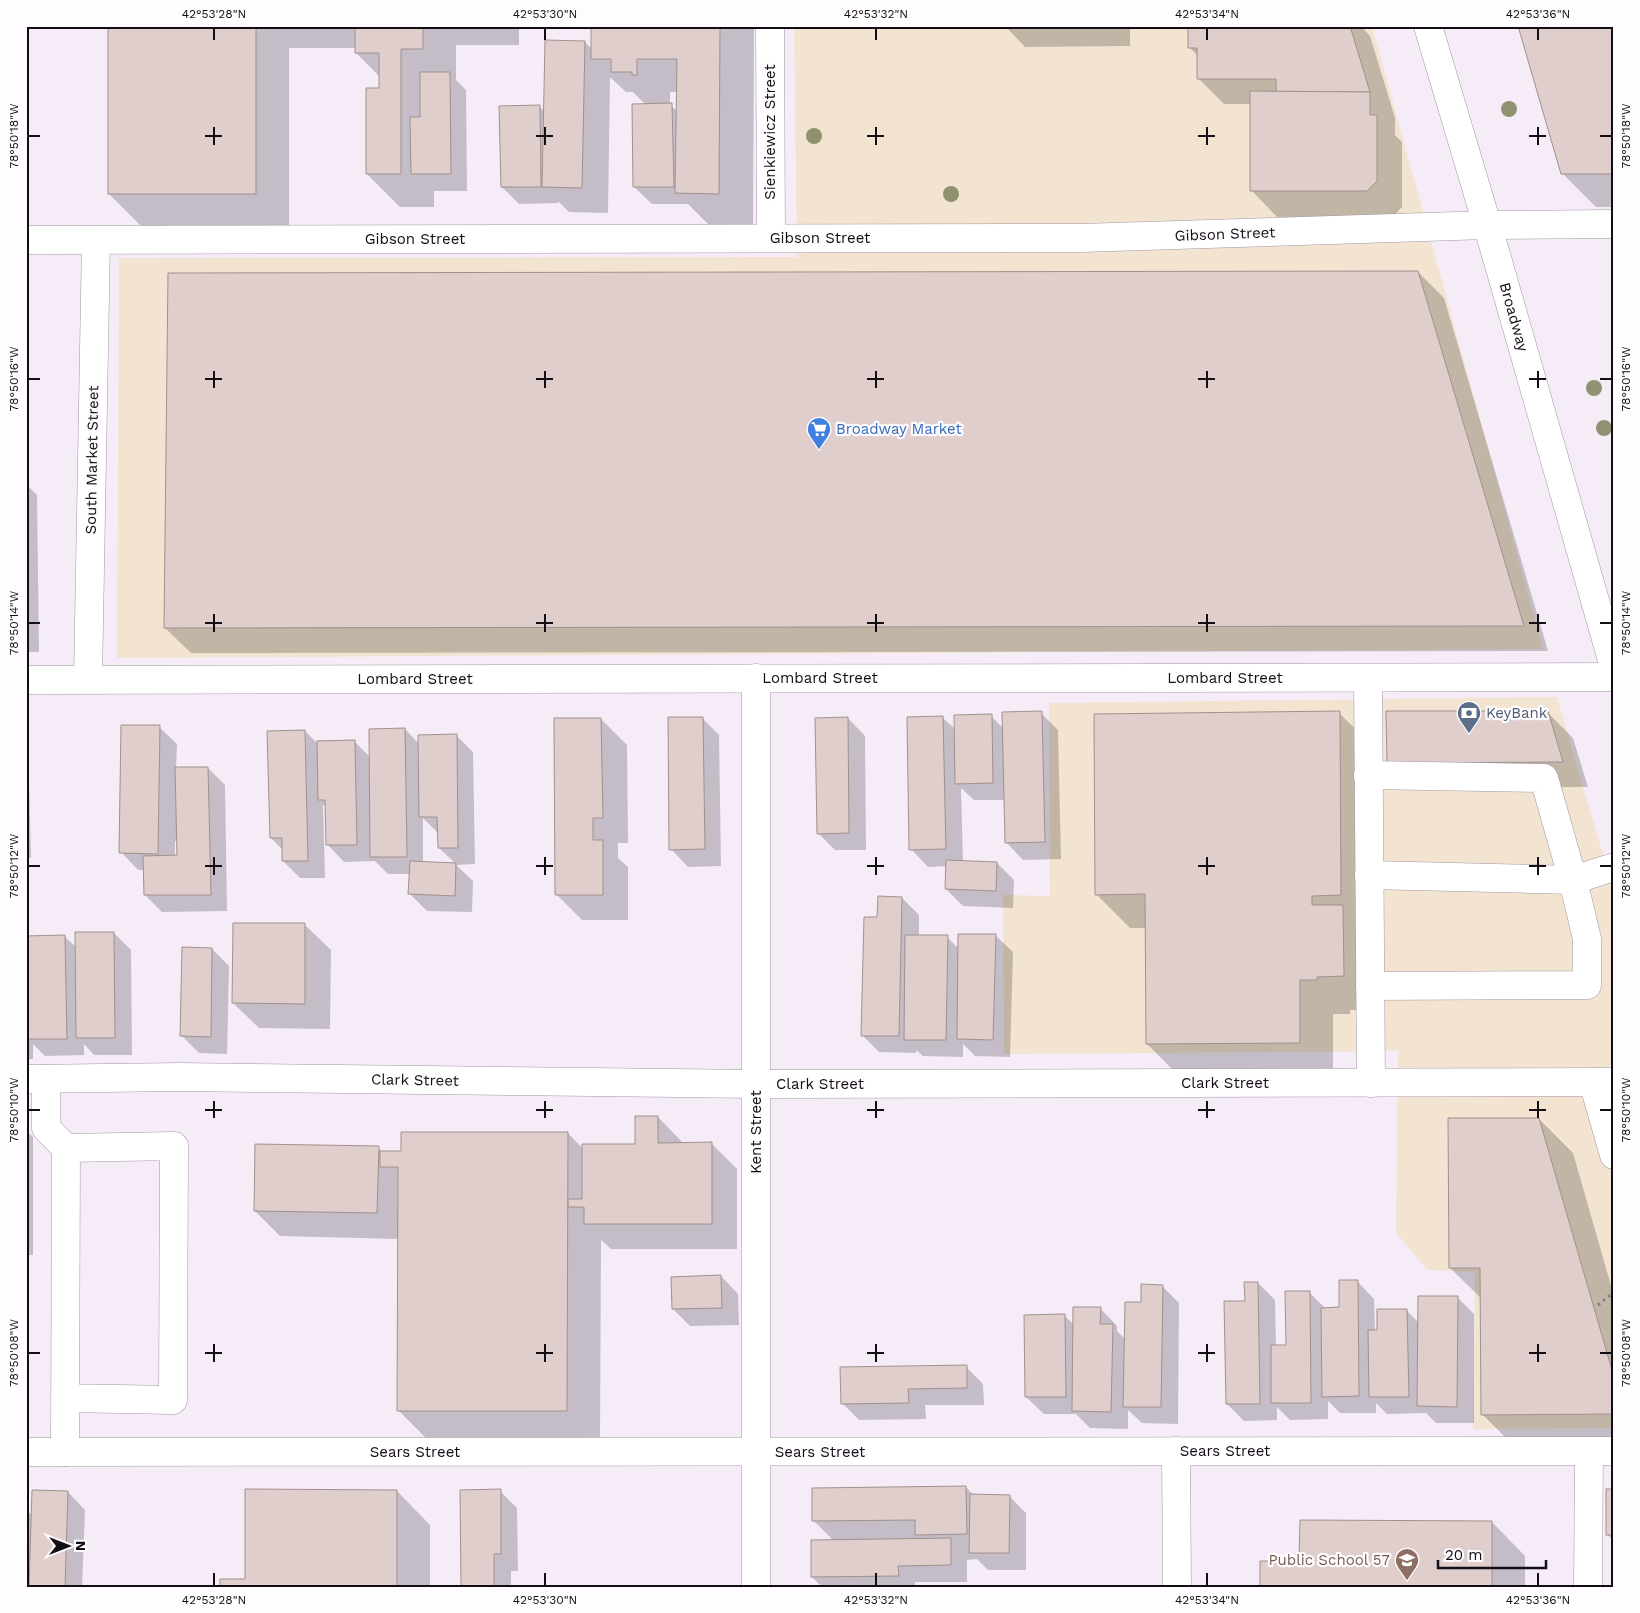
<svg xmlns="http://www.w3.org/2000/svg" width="1640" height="1613" viewBox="0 0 1640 1613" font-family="'Work Sans',sans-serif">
<rect width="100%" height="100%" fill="#f6ecf8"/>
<!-- commercial -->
<g fill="#f2e4d0">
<path d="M794,26H1372L1543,649L117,658L119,258L797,257Z"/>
<path d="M1557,697L1614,892V1428L1473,1429L1475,1272L1427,1270L1396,1233L1398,1051L1004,1054L1003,895L1050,896L1049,703Z"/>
</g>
<!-- shadow -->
<g fill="#0003" fill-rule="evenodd">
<path d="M109,26H519V45H456V80L466,90L467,191H434V207H400L367,174L380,90V77L356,53V48H289V227H142L109,194Z"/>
<path d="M592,26H754L753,227L710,226L688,204H652L634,187L646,105L633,92H626L610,77L608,213L569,212L558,201V203L519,204L502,187L539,106L545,112L585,42L592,49ZM670,92H677V111L670,105Z"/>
<path d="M1005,26H1130V46L1025,47Z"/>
<path d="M1190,26H1361L1370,36L1395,118V135L1402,142V207L1393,217H1277L1252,191V104H1224L1198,78V56L1190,48Z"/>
<path d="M1614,27V207H1596L1562,173Z"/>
<path d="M1418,272L1444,298L1548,651L191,653L165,628Z"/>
<path d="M26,484L37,495L39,652H26Z"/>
<path d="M1547,712L1573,738L1588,787L1414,788L1387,713Z"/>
<path d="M1041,713L1058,730L1061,859L1023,860L1006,842L1005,800H974L961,788L963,862L997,863L1014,880L1013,908L963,906L946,889L947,866L928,867L911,849L943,718L956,730L991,716L1004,729Z"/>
<path d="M1339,713L1373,746L1377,1010H1350V1014H1333V1076L1181,1078L1147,1044L1146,928H1130L1096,894Z"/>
<path d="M702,718L719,735L721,866L688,867L671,849Z"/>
<path d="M848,718L865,736L866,850H835L818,833Z"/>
<path d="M601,719L627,745L628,843H618V858L628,867V920H582L556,894Z"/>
<path d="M159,727L177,744L176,769L208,768L225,785L227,911L162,912L145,895V870H138L121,852ZM175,841H178V856H175Z"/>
<path d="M405,729L419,744L456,735L473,752L475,864L456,865L473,881L472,912L427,911L410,894V874H388L375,861L344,862L327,844L326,807L323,804L325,878H300L283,861V850L271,838L305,731L318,744L355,742L370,757ZM423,818L438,833L439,848L456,864L423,863Z"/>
<path d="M26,737L28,740L31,858H26Z"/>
<path d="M902,898L919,915V936L947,937L959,949L995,935L1013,952L1010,1057L975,1056L963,1044V1057L923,1056L916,1050V1053L879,1052L862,1035L879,919Z"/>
<path d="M305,925L331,950L330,1029L259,1028L233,1003Z"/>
<path d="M114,933L131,950L132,1055H94L84,1044V1055L45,1056L33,1044V1059H26V937H65L77,948Z"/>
<path d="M212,949L229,966L227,1054L199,1053L182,1036Z"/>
<path d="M658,1117L683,1143L712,1144L737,1169V1249H611L601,1240L600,1445L432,1444L398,1410L399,1239L280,1236L255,1211L378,1148L383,1152H403L568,1133L583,1149L637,1145Z"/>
<path d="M1539,1119L1573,1153L1614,1296V1447L1516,1448L1482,1414V1299L1450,1268Z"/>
<path d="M26,1131L33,1137V1255H26Z"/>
<path d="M721,1276L738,1294L739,1325L690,1326L673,1309Z"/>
<path d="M1357,1281L1374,1299L1375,1331H1378L1406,1310L1419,1323L1457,1297L1474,1314V1423H1436L1426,1413L1387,1414L1376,1403V1413H1340L1328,1401V1419L1290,1420L1277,1407V1420L1244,1421L1227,1404L1246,1302L1258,1283L1275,1300L1276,1347H1287L1309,1292L1326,1309L1340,1308Z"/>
<path d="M1162,1286L1179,1303L1178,1424L1142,1423L1128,1410V1429L1090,1428L1076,1414H1044L1026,1397L1064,1315L1074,1325L1100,1308L1117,1326V1331L1125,1339L1142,1304Z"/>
<path d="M966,1367L983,1384L984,1405H925L926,1419L859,1420L842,1403Z"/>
<path d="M966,1487L974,1496H1009L1026,1513V1570H988L977,1559L967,1560V1582H915V1587H822L812,1577L834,1541L814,1521Z"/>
<path d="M1614,1490V1541L1607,1534Z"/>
<path d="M397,1491L430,1525V1587H221L246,1580Z"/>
<path d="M500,1491L517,1508L518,1571H511V1587H462Z"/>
<path d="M68,1492L85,1510L82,1587H26V1510L33,1516Z"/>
<path d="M1492,1522L1525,1556V1587H1263L1261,1585L1300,1563Z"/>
</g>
<!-- building -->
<g fill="#dfcecc" stroke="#a0908e">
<rect x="108" y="26" width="148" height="168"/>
<path d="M355,26H423V49H401V174H366V88H379V53H355Z"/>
<path d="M591,26H720L719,194L675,193L677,59H637V75H632V72H611V59H591Z"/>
<path d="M1188,26H1350L1370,92H1276V79H1197V48H1188Z"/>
<path d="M1518,26H1614V174H1561Z"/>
<path d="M545,40L585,41L582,188L542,187Z"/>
<path d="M420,72H450L451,174H411L410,117H420Z"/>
<path d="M1250,91L1370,92V115H1377V181L1367,191H1250Z"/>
<path d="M672,103L674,187H633L632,104Z"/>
<path d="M540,105L541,187H501L499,106Z"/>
<path d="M1418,271L1524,626L164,628L168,273Z"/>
<path d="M1042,711L1045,842L1005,843L1002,712Z"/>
<path d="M1340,711L1341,895L1312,896V905H1343L1344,976L1317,977V980H1300V1043L1146,1044L1145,894L1095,895L1094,714Z"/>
<path d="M1386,711H1548L1563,762L1387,763Z"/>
<path d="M992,714L993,783L955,784L954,715Z"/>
<path d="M943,716L946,849L909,850L907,717Z"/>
<path d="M668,717H703L705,849L669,850Z"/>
<path d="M848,717L849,833L817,834L815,718Z"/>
<path d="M554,718H601L603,818H593V840H603V895H555Z"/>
<path d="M121,725H160L158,854L119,853Z"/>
<path d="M405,728L407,857H370L369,729Z"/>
<path d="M305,730L308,861H282V838H270L267,731Z"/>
<path d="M457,734L458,848H438L437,817H419L418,735Z"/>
<path d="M355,740L357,845H326L325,800H318L317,741Z"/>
<path d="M175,767H208L211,895H144L143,856L177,855Z"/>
<path d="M946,860L997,862L996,891L945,889Z"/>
<path d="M410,861L456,863L455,896L408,894Z"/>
<path d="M878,896L902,897L899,1036H861L864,917H877Z"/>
<path d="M233,923H305V1004L232,1003Z"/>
<path d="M75,932H114L115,1038H76Z"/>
<path d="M958,934H996L993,1040L957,1039Z"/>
<path d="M65,935L67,1039H27L26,936Z"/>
<path d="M905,935H948L946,1040H904Z"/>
<path d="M182,947L212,948L211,1037L180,1036Z"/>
<path d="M635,1116H658V1143L712,1142V1224H584V1207H568V1199H582V1144H635Z"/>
<path d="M1448,1118H1539L1614,1377V1414L1481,1415L1480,1268H1449Z"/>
<path d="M401,1132H568L567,1411H397L398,1167H380V1151H401Z"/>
<path d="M255,1144L379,1146L377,1213L254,1211Z"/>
<path d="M721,1275L722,1308L672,1309L671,1277Z"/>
<path d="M1339,1280H1358L1359,1396L1322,1397L1321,1308L1339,1307Z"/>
<path d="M1244,1282H1258L1260,1404H1226L1224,1301H1245Z"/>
<path d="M1141,1284L1163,1285L1161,1407H1123L1125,1302H1141Z"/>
<path d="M1285,1291H1310L1311,1403H1271V1345H1286Z"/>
<path d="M1418,1296H1458L1457,1407L1417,1406Z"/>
<path d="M1073,1307H1101L1100,1324H1113L1111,1412L1072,1411Z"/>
<path d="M1377,1309H1407L1409,1397H1369L1368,1330H1377Z"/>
<path d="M1065,1314L1066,1397H1025L1024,1315Z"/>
<path d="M967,1365V1388L908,1389L909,1403L841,1404L840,1367Z"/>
<path d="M966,1486L967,1534L915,1535V1520L812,1521V1488Z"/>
<path d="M245,1489L397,1490V1587H220V1579H245Z"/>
<path d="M501,1489V1554H494V1587H461L460,1490Z"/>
<rect x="1606" y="1489" width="8" height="46"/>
<path d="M32,1490L68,1491L65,1587H29Z"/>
<path d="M970,1494L1010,1495L1009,1553H969Z"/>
<path d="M1300,1520L1492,1521V1587L1260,1586V1561H1299Z"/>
<path d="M951,1538V1565L898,1566L899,1576L811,1577V1540Z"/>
</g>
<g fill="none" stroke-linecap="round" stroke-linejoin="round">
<!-- minor casing -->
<g stroke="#a197a3" stroke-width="29">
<g id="minor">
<path d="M770,26L771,238"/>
<path d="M26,240L1081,238L1487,225L1614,224"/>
<path d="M756,678V1587"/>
<path d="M1368,678L1371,1083"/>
<path d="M88,679L96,240"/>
<path d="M26,680L1614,677"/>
<path d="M1368,775L1544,778L1573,880L1587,939V985L1370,986"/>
<path d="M1369,875L1573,880L1614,867"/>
<path d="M26,1079L180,1077L756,1084L1614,1082"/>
<path d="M46,1079V1128L66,1148"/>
<path d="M1593,1082L1614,1155"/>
<path d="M65,1398L173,1400L174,1146L66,1148L65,1452"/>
<path d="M1176,1451L1177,1587"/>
<path d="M26,1452L1614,1451"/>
<path d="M1588,1587L1589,1451"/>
</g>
</g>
<!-- major casing -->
<g stroke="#a197a3" stroke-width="29">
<path id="major" d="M1428,26L1497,258L1614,667"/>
</g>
<!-- path -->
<path stroke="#857e87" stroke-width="3" stroke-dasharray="2.5 4" stroke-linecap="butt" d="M1598,1305L1614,1292"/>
<!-- minor -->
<use href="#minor" stroke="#fff" stroke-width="28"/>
<!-- major -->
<use href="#major" stroke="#fff" stroke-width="28"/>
</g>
<!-- trees -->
<g fill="#909170">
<circle cx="1509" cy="109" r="8"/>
<circle cx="814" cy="136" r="8"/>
<circle cx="951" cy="194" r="8"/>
<circle cx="1594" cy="388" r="8"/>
<circle cx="1604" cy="428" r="8"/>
</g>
<!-- ticks -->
<path fill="none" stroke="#120e13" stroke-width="2" d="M214,28V40M545,28V40M876,28V40M1207,28V40M1538,28V40M214,127V145M545,127V145M876,127V145M1207,127V145M1538,127V145M28,136H40M205,136H222M536,136H553M867,136H884M1198,136H1215M1529,136H1546M1600,136H1612M214,371V388M545,371V388M876,371V388M1207,371V388M1538,371V388M28,379H40M205,379H222M536,379H553M867,379H884M1198,379H1215M1529,379H1546M1600,379H1612M214,614V632M545,614V632M876,614V632M1207,614V632M1538,614V632M28,623H40M205,623H222M536,623H553M867,623H884M1198,623H1215M1529,623H1546M1600,623H1612M214,857V875M545,857V875M876,857V875M1207,857V875M1538,857V875M28,866H40M205,866H222M536,866H553M867,866H884M1198,866H1215M1529,866H1546M1600,866H1612M214,1101V1118M545,1101V1118M876,1101V1118M1207,1101V1118M1538,1101V1118M28,1110H40M205,1110H222M536,1110H553M867,1110H884M1198,1110H1215M1529,1110H1546M1600,1110H1612M214,1344V1362M545,1344V1362M876,1344V1362M1207,1344V1362M1538,1344V1362M28,1353H40M205,1353H222M536,1353H553M867,1353H884M1198,1353H1215M1529,1353H1546M1600,1353H1612M214,1573V1586M545,1573V1586M876,1573V1586M1207,1573V1586M1538,1573V1586"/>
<!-- icons -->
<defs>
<g id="supermarket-pin" transform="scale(1.25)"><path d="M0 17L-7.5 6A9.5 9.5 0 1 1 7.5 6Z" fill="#3f7fe0" stroke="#fefcff"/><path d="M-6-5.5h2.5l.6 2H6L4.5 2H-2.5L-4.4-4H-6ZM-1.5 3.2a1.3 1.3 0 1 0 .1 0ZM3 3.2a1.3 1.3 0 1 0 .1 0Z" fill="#fff"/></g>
<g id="bank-pin" transform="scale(1.25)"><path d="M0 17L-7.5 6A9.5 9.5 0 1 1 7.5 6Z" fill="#5c6f8a" stroke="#fefcff"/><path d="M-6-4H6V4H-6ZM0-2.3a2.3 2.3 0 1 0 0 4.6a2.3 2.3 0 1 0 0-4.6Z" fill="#fff"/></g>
<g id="school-pin" transform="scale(1.25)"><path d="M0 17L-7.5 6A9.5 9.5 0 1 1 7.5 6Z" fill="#8d6e63" stroke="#fefcff"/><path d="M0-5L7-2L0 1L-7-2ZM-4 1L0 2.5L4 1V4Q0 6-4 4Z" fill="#fff"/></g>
</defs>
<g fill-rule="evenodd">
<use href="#supermarket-pin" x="819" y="429"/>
<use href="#bank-pin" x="1469" y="713"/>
<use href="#school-pin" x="1407" y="1560"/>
</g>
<g text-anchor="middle" stroke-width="4.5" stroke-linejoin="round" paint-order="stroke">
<!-- street labels -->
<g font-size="15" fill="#120e13" stroke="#fefcff">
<text transform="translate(770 132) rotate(-90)" y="5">Sienkiewicz Street</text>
<text transform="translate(1225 234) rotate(-2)" y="5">Gibson Street</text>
<text x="820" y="243">Gibson Street</text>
<text x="415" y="244">Gibson Street</text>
<text transform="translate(1514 317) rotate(74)" y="5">Broadway</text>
<text transform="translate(92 460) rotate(-89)" y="5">South Market Street</text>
<text x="820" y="683">Lombard Street</text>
<text x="1225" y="683">Lombard Street</text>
<text x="415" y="684">Lombard Street</text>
<text transform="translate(415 1080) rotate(1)" y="5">Clark Street</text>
<text x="1225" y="1088">Clark Street</text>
<text x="820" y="1089">Clark Street</text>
<text transform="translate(756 1132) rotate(-90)" y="5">Kent Street</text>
<text x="1225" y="1456">Sears Street</text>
<text x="415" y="1457">Sears Street</text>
<text x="820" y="1457">Sears Street</text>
</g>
<!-- shop labels -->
<g font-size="15" fill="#366cbe" stroke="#fefcff" text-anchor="start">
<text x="836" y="434">Broadway Market</text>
</g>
<!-- service labels -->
<g font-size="15" fill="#4e5e75" stroke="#fefcff" text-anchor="start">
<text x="1486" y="718">KeyBank</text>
</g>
<!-- education labels -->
<g font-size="15" fill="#785e54" stroke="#fefcff" text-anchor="end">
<text x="1390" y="1565">Public School 57</text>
</g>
</g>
<!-- border -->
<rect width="1640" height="1613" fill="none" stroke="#fefcff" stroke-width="55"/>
<!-- north arrow -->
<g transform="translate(68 1546) rotate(90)" stroke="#fefcff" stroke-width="4" paint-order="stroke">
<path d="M0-4L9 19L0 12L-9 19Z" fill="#120e13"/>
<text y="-8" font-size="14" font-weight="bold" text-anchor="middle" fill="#120e13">N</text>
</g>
<!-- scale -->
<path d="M1438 1560v8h108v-8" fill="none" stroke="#120e13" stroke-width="2.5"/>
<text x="1445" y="1560" font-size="15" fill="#120e13" stroke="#fefcff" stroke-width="4" paint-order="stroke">20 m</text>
<rect x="28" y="28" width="1584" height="1558" fill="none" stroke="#120e13" stroke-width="2"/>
<g font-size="12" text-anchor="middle" fill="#120e13">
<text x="214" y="18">42°53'28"N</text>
<text x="545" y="18">42°53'30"N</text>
<text x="876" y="18">42°53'32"N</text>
<text x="1207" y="18">42°53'34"N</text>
<text x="1538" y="18">42°53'36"N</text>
<text transform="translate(1626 136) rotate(-90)" y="4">78°50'18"W</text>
<text transform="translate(14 136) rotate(-90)" y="4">78°50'18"W</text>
<text transform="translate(1626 379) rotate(-90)" y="4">78°50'16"W</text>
<text transform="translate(14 379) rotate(-90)" y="4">78°50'16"W</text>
<text transform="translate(1626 623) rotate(-90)" y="4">78°50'14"W</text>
<text transform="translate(14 623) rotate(-90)" y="4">78°50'14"W</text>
<text transform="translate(1626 866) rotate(-90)" y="4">78°50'12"W</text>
<text transform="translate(14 866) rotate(-90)" y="4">78°50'12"W</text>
<text transform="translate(1626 1110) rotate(-90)" y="4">78°50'10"W</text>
<text transform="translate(14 1110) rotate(-90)" y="4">78°50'10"W</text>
<text transform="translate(1626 1353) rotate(-90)" y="4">78°50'08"W</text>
<text transform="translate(14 1353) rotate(-90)" y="4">78°50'08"W</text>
<text x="214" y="1604">42°53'28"N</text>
<text x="545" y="1604">42°53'30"N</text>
<text x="876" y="1604">42°53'32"N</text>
<text x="1207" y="1604">42°53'34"N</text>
<text x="1538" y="1604">42°53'36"N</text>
</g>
</svg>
